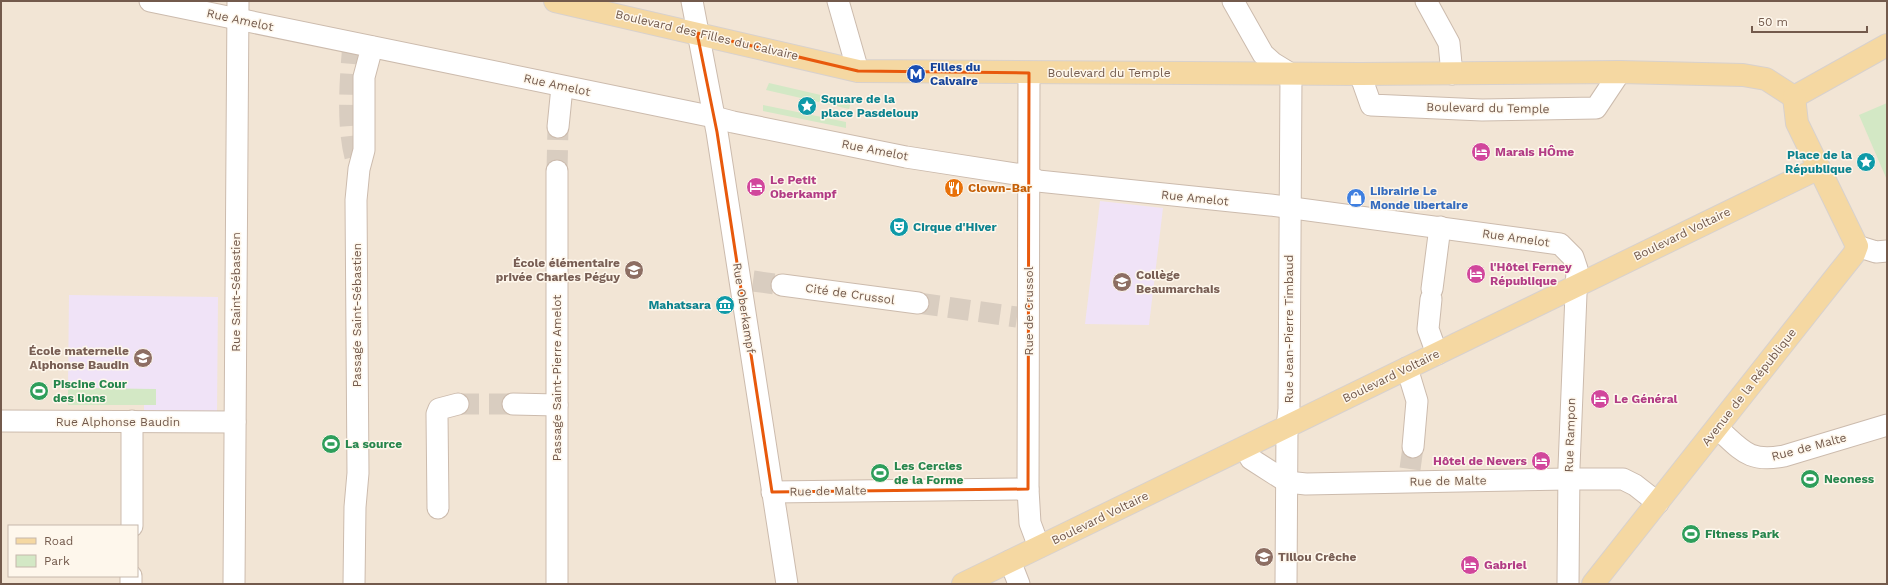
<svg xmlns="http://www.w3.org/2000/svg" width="1888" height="585" viewBox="0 0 1888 585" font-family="'Work Sans',sans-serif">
<rect width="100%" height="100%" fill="#fbf3e6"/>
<!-- residential -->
<path fill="#f2e5d5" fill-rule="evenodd" d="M1,1H1887V584H1ZM9,526H137V576H9Z"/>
<!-- education -->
<g fill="#f0e3f7">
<path d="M1100,201L1163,208L1149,325L1085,324Z"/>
<path d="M69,295L218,297L217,413L144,414V389L68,388Z"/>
</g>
<!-- green -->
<g fill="#d3e8c5">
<path d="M769,83L851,102L849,109L766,90Z"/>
<path d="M1887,103V180L1859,115Z"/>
<path d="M763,105L846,122V128L763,111Z"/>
<path d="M68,388L156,389V405H68Z"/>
</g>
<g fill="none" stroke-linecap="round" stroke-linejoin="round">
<!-- minor-tunnel -->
<g stroke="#d9cdc0" stroke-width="21" stroke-dasharray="21 10" stroke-linecap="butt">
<path d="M353,43C350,80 345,135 359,169"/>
<path d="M557,171L558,127"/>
<path d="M753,281L782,285"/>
<path d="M918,303L1017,317"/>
<path d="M458,404H513"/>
<path d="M1410,469L1413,447"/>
</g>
<!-- minor casing -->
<g stroke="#ccbbad" stroke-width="23">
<g id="minor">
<path d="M150,1L714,117L733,122L906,157L1029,176L1038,181L1270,205L1560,244L1573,257L1577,269L1569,467L1568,584"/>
<path d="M692,1L717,132L787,584"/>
<path d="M838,1L858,71"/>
<path d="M1233,1L1263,54L1273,63L1291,74L1289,409L1287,427L1286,584"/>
<path d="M1426,1L1449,43L1452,74"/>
<path d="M1029,73L1028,489L1030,523L1039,547"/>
<path d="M1360,74L1371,105L1482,110L1596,108L1620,72"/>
<path d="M558,127L562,87"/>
<path d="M1857,246L1876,252L1887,251"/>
<path d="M782,285L918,303"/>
<path d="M1432,289L1440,227"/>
<path d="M1431,299L1428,329L1437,354"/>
<path d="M1407,368L1417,401L1413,447"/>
<path d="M513,404L557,405"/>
<path d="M1,421L235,422"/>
<path d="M1717,428C1742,450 1748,463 1784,456L1887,425"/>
<path d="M1245,447L1251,459L1287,482L1306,484L1569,479H1623L1635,485L1658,503"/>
<path d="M772,492L1028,489"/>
<path d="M438,508L437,414L439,409L458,404"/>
<path d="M132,526V421"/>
<path d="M1010,561L1019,584"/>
<path d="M131,584V576"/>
<path d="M234,584L238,1"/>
<path d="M354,584L355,507L358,473L356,200L359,169L364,150V77L372,47"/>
<path d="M557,584V171"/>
</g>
</g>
<!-- major casing -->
<g stroke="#d8d1cd" stroke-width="24">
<g id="major">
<path d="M555,1L858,71L1360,74L1620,72L1743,75L1766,79L1794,97"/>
<path d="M1794,97L1887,45"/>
<path d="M963,584L1819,168"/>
<path d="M1593,584L1838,274L1854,254L1857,246L1797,123L1794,97"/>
</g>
</g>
<!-- minor -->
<use href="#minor" stroke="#fff" stroke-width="21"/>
<!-- major -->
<use href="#major" stroke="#f5d8a2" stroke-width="22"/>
</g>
<!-- marked area -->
<path fill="none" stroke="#e8590c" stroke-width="3" stroke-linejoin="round" d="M697,33L858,71L1029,73L1028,489L772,492L717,132Z"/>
<!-- icons -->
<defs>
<g id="metro-disc" transform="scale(1)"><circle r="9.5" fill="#1a4fb4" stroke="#fef7ec"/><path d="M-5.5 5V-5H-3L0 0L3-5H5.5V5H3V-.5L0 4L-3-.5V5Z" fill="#fff"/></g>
<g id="sight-disc" transform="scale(1)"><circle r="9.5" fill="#0f9aa8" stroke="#fef7ec"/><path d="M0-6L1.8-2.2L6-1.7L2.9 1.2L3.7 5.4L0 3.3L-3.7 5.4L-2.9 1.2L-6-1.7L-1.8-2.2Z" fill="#fff"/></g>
<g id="hotel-disc" transform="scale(1)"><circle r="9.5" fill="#d1479c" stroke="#fef7ec"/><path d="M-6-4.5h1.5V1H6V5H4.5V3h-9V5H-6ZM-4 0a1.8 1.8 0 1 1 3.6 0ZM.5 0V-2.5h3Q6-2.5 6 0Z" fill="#fff"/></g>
<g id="restaurant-disc" transform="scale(1)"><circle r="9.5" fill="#e8710a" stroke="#fef7ec"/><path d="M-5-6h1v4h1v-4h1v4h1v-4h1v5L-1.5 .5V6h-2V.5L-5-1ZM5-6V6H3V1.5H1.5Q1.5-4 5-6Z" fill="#fff"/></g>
<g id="shop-disc" transform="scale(1)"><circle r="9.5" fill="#3f7fe0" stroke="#fef7ec"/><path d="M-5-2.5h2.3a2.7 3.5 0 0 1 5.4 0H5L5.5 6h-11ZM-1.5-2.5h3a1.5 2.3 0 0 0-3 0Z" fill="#fff"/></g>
<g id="theatre-disc" transform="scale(1)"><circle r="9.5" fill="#0f9aa8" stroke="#fef7ec"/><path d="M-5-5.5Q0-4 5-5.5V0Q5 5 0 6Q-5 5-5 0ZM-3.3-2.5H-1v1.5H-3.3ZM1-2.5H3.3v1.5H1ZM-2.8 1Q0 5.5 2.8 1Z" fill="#fff"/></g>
<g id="school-disc" transform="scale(1)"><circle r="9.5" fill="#8d6e63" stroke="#fef7ec"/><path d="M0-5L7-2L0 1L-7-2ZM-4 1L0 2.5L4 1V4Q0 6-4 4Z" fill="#fff"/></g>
<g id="museum-disc" transform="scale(1)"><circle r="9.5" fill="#0f9aa8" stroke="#fef7ec"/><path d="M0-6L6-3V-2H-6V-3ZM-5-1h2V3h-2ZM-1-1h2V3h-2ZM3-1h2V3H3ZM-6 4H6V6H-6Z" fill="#fff"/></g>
<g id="stadium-disc" transform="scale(1)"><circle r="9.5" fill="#2e9e5b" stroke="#fef7ec"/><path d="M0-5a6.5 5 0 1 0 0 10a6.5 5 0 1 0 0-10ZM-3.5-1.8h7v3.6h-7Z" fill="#fff"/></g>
</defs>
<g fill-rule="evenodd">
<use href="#metro-disc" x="916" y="74"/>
<use href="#sight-disc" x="807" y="106"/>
<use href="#hotel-disc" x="1481" y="152"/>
<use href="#sight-disc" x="1866" y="162"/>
<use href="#hotel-disc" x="756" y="187"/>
<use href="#restaurant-disc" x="954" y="188"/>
<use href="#shop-disc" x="1356" y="198"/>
<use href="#theatre-disc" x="899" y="227"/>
<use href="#school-disc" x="634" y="270"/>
<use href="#hotel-disc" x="1476" y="274"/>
<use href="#school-disc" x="1122" y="282"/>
<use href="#museum-disc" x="725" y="305"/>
<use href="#school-disc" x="143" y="358"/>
<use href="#stadium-disc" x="39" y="391"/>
<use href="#hotel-disc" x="1600" y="399"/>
<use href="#stadium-disc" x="331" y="444"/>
<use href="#hotel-disc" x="1541" y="461"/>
<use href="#stadium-disc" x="880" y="473"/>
<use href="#stadium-disc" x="1810" y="479"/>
<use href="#stadium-disc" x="1691" y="534"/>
<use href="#school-disc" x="1264" y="557"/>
<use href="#hotel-disc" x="1470" y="565"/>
</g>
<g text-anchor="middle" stroke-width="3" stroke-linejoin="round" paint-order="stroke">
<!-- street labels -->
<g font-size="12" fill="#735a4c" stroke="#fef7ec">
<text transform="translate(240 20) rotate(12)" y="4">Rue Amelot</text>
<text transform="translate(707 35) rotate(13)" y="4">Boulevard des Filles du Calvaire</text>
<text x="1109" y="77">Boulevard du Temple</text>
<text transform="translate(557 85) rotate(12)" y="4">Rue Amelot</text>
<text transform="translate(1488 108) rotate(1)" y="4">Boulevard du Temple</text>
<text transform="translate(875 150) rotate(11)" y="4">Rue Amelot</text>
<text transform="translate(1195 198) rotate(6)" y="4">Rue Amelot</text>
<text transform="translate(1682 234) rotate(-26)" y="4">Boulevard Voltaire</text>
<text transform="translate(1516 238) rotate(8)" y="4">Rue Amelot</text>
<text transform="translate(236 292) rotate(-90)" y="4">Rue Saint-Sébastien</text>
<text transform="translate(850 294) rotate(8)" y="4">Cité de Crussol</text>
<text transform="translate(744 308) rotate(81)" y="4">Rue Oberkampf</text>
<text transform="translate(1029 311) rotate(-90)" y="4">Rue de Crussol</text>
<text transform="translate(357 315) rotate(-90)" y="4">Passage Saint-Sébastien</text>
<text transform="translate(1289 329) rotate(-90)" y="4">Rue Jean-Pierre Timbaud</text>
<text transform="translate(1391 376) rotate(-26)" y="4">Boulevard Voltaire</text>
<text transform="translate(557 378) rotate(-90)" y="4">Passage Saint-Pierre Amelot</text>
<text transform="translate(1749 387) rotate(-52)" y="4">Avenue de la République</text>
<text x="118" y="426">Rue Alphonse Baudin</text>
<text transform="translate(1570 435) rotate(-88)" y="4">Rue Rampon</text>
<text transform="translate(1809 447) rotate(-15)" y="4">Rue de Malte</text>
<text transform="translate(1448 481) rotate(-1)" y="4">Rue de Malte</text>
<text transform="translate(828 491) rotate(-1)" y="4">Rue de Malte</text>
<text transform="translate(1100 518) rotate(-26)" y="4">Boulevard Voltaire</text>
</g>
<!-- transit labels -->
<g font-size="12" font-weight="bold" fill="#164399" stroke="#fef7ec" text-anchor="start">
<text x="930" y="71">Filles du<tspan x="930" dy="14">Calvaire</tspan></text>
</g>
<!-- culture labels -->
<g font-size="12" font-weight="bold" fill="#0d838f" stroke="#fef7ec" text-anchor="start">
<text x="821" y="103">Square de la<tspan x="821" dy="14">place Pasdeloup</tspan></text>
<text x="1852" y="159" text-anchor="end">Place de la<tspan x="1852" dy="14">République</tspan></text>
<text x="913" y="231">Cirque d'Hiver</text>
<text x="711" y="309" text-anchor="end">Mahatsara</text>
</g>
<!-- hotel labels -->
<g font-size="12" font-weight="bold" fill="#b23c85" stroke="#fef7ec" text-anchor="start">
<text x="1495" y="156">Marais HÔme</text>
<text x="770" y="184">Le Petit<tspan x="770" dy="14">Oberkampf</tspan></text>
<text x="1490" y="271">l'Hôtel Ferney<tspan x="1490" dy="14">République</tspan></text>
<text x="1614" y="403">Le Général</text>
<text x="1527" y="465" text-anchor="end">Hôtel de Nevers</text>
<text x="1484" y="569">Gabriel</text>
</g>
<!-- food labels -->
<g font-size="12" font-weight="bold" fill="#c56008" stroke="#fef7ec" text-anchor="start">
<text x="968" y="192">Clown-Bar</text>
</g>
<!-- shop labels -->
<g font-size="12" font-weight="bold" fill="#366cbe" stroke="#fef7ec" text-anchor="start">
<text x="1370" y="195">Librairie Le<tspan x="1370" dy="14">Monde libertaire</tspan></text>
</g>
<!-- education labels -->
<g font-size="12" font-weight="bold" fill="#785e54" stroke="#fef7ec" text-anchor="end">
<text x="620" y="267">École élémentaire<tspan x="620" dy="14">privée Charles Péguy</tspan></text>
<text x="1136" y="279" text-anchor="start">Collège<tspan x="1136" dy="14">Beaumarchais</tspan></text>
<text x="129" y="355">École maternelle<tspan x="129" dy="14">Alphonse Baudin</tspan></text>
<text x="1278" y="561" text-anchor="start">Tillou Crêche</text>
</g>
<!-- leisure labels -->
<g font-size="12" font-weight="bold" fill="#27864d" stroke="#fef7ec" text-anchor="start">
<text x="53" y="388">Piscine Cour<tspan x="53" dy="14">des lions</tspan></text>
<text x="345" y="448">La source</text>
<text x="894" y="470">Les Cercles<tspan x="894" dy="14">de la Forme</tspan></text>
<text x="1824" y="483">Neoness</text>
<text x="1705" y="538">Fitness Park</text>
</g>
</g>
<!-- border -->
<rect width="1888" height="585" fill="none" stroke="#735a4c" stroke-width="4"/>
<!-- legend -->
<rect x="8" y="525" width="130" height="52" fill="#fef7ec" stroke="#c6b8ac"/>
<rect x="16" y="538" width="20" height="6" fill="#f5d8a2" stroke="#c6b8ac"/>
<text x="44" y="545" font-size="12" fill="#735a4c">Road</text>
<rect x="16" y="555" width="20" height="12" fill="#d3e8c5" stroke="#c6b8ac"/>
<text x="44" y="565" font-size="12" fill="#735a4c">Park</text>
<!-- scale -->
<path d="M1752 26v6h115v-6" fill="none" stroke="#735a4c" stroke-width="2"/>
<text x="1758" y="26" font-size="12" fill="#735a4c" stroke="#fef7ec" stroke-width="3" paint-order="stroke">50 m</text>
</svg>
